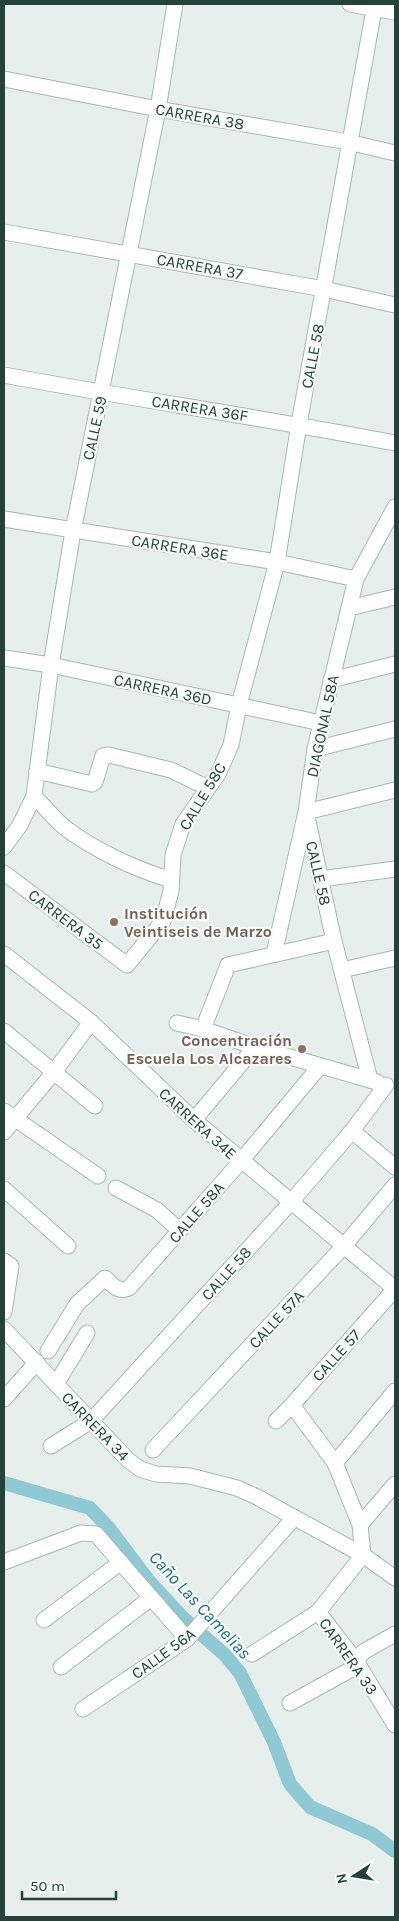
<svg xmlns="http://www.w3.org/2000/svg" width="399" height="1921" viewBox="0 0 399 1921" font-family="Karla,sans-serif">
<rect width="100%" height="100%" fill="#e6efeb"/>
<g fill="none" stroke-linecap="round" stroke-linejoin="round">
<!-- canal -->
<path stroke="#8ec9d4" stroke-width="14" d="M4,1483L90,1508L108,1527L148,1580L182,1617L225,1655L240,1673L274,1742L290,1784L310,1807L372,1834L395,1851"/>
<!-- minor casing -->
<g stroke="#a8b8b2" stroke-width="17">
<g id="minor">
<path d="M350,4L395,12"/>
<path d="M4,79L158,109L348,142L395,153"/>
<path d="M4,232L324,289L395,305"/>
<path d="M4,375C134,399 265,418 395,443"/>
<path d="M4,519L277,562L356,579"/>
<path d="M349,608L395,597"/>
<path d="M4,658L51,665L321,723"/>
<path d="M331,680L395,664"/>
<path d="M315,749L395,729"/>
<path d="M37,771L92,784L95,782L103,756L109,755L171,770L208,788"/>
<path d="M34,796C44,806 53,818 64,827C94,850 135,869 171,880"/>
<path d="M4,847L20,825L34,796L51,665L73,531L158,109L175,4"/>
<path d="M4,873L127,965L163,921L171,891L173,855L183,824L218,774L231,745L239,705L277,562L299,424L375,4"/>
<path d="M321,879L395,869"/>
<path d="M4,954L91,1022L194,1120L395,1289"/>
<path d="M274,954L306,812L315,749L356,579L395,507"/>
<path d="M342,970L395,958"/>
<path d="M177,1023L203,1029L255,1047L377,1082"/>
<path d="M203,1029L228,965L334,941"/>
<path d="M4,1031L95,1106"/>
<path d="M370,1080L334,941L306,812L395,790"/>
<path d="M4,1111L98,1176"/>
<path d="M194,1120L255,1047"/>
<path d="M352,1131L395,1167"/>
<path d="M4,1132L54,1072L91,1022"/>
<path d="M116,1188L157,1210L179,1230"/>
<path d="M4,1189L68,1246"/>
<path d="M4,1261L11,1266L4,1312"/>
<path d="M4,1329L128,1460L140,1469L156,1474L190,1476L237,1488L257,1497L363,1555L395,1578"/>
<path d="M48,1351L77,1304L105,1278C113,1285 118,1293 129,1288L241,1161L320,1066"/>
<path d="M56,1384L87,1333"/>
<path d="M4,1399L37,1362"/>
<path d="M276,1421L292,1405L395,1289"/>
<path d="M51,1446L91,1421L291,1202L352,1131L386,1085"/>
<path d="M153,1450L343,1247L395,1185"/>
<path d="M335,1463L395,1391"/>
<path d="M360,1525L395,1484"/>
<path d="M4,1562L81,1533L96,1534L187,1639"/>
<path d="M318,1612L356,1661L395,1725"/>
<path d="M44,1620L121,1562"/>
<path d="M252,1654L318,1612L363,1555L360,1525L335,1463L292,1405"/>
<path d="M61,1667L151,1598"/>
<path d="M290,1703L350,1670L363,1652L395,1634"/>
<path d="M83,1709L187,1639L294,1518"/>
</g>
</g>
<!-- minor -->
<use href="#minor" stroke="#fff" stroke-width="15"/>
</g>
<!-- markers -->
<g fill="#8d6e63" stroke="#f7fbf9" stroke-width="2">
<circle cx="114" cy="922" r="5"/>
<circle cx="302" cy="1049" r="5"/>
</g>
<g text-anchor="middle" stroke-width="4.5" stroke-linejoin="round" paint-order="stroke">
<!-- street labels -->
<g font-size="16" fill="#24423a" stroke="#f7fbf9">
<text transform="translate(200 116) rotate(10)" y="6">CARRERA 38</text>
<text transform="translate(200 266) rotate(10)" y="6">CARRERA 37</text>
<text transform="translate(312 356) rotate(-79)" y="6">CALLE 58</text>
<text transform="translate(200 408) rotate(9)" y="6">CARRERA 36F</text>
<text transform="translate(94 428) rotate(-78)" y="6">CALLE 59</text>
<text transform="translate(180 547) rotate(9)" y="6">CARRERA 36E</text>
<text transform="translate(163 689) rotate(12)" y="6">CARRERA 36D</text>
<text transform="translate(322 726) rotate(-78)" y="6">DIAGONAL 58A</text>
<text transform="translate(202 796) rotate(-59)" y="6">CALLE 58C</text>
<text transform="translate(319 873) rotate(77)" y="6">CALLE 58</text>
<text transform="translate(66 919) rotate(37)" y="6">CARRERA 35</text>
<text transform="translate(198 1123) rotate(42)" y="6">CARRERA 34E</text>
<text transform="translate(196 1212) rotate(-49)" y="6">CALLE 58A</text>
<text transform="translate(226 1273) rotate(-48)" y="6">CALLE 58</text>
<text transform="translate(276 1319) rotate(-47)" y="6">CALLE 57A</text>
<text transform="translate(336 1355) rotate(-48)" y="6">CALLE 57</text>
<text transform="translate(96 1426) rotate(46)" y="6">CARRERA 34</text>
<text transform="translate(163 1653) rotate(-36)" y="6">CALLE 56A</text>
<text transform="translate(349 1656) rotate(55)" y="6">CARRERA 33</text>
</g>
<!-- education labels -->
<g font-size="16" font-weight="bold" fill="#785e54" stroke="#f7fbf9" text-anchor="start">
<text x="124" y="919">Institución<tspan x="124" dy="18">Veintiseis de Marzo</tspan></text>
<text x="292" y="1046" text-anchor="end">Concentración<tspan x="292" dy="18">Escuela Los Alcazares</tspan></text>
</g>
<!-- water labels -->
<g font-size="18" font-style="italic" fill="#1c6f80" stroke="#f7fbf9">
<text transform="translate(200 1605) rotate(47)" y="6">Caño Las Camelias</text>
</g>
</g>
<!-- border -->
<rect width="399" height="1921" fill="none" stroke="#24423a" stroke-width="10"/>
<!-- north arrow -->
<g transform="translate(354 1876) rotate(258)" stroke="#f7fbf9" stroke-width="4" paint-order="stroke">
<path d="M0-4L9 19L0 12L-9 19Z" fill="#24423a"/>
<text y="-8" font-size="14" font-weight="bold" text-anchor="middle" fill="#24423a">N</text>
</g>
<!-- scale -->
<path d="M22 1891v8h94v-8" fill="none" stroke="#24423a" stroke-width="2.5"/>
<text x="30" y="1891" font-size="15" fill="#24423a" stroke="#f7fbf9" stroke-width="4" paint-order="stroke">50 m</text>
</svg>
